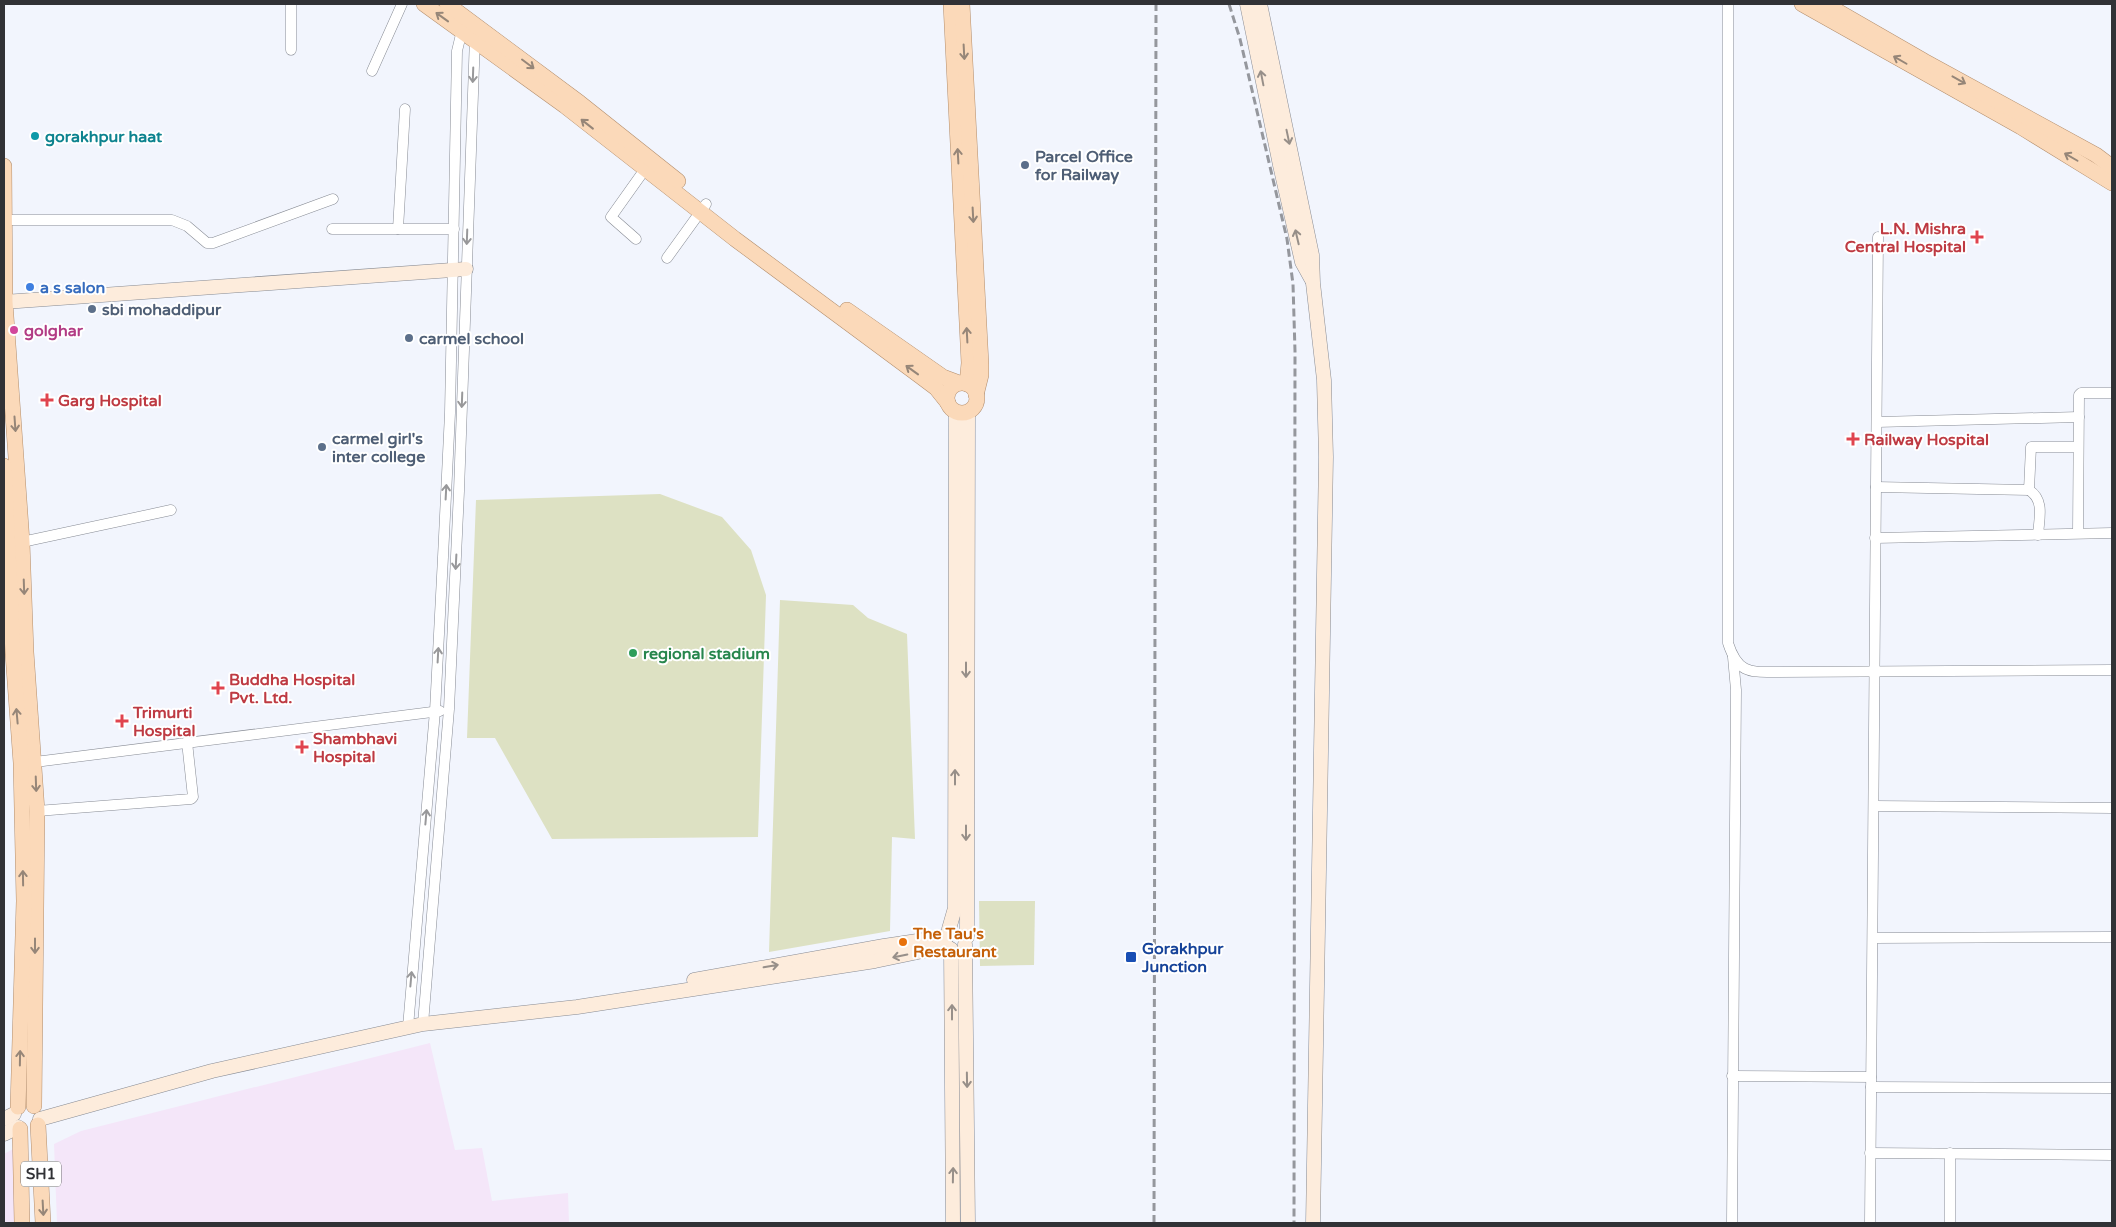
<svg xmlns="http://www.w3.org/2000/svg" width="2116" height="1227" viewBox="0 0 2116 1227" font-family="'Varela Round',sans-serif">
<rect width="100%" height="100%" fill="#f2f5fd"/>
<!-- education -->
<g fill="#f4e6f9">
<path d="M430,1043L455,1150L482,1148L492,1201L568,1193L569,1223H57L54,1144L81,1131Z"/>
<path d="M15,1148L18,1223H4V1154Z"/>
</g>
<!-- green -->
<g fill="#dde1c3">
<path d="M660,494L722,517L751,550L766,595L758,837L552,839L495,738H467L476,500Z"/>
<path d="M780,600L853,605L868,618L907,634L915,839L892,837L890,931L769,952Z"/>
<path d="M979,901H1035L1034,965L980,966Z"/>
</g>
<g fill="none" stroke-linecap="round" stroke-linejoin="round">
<!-- street casing -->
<g stroke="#878b94" stroke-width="11">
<g id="street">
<path d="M1728,4V643C1738,674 1750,672 1779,672L2112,670"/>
<path d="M291,50V4"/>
<path d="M372,71L402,4"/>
<path d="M4,220H172L187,226L207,243H213L333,199"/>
<path d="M332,229H454"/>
<path d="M398,229L405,109"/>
<path d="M636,239L611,217L648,165"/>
<path d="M667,258L706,204"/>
<path d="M1877,422L2079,417"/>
<path d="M1876,487L2029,490L2031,447H2078"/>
<path d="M2029,490C2045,500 2039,519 2038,535"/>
<path d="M2078,533L2079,395L2081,393H2112"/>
<path d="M1875,538L2112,533"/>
<path d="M22,542L171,510"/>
<path d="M27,763L440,711"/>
<path d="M1874,806L2112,808"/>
<path d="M37,811L191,799L193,797L187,742"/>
<path d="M1873,938L2112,937"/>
<path d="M423,1024L449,709L459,491L475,37"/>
<path d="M408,1027L435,711L443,557L450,413L457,51L463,26"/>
<path d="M1732,1076L1871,1077"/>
<path d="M1871,1087L2112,1088"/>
<path d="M1870,1153L2112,1155"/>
<path d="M1950,1153V1223"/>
<path d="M1732,1223L1736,690L1733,657"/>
<path d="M1870,1223L1878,237"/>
</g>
</g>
<!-- secondary casing -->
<g stroke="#878b94" stroke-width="15">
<g id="secondary">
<path d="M1247,4L1280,165L1302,262L1312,280"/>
<path d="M1260,4L1312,255L1313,283L1324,380L1326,457L1313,1223"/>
<path d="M4,302L466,269"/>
<path d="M949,929L955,908L956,412"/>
<path d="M967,937L968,412"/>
<path d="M965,944L968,1223"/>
<path d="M951,949L953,1223"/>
<path d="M694,980L884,946L944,937"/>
<path d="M4,1119L14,1114"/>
<path d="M40,1119L212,1071L423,1024L577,1007L875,961L947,946"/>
<path d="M4,1134L18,1127"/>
</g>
</g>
<!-- primary casing -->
<g stroke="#b38e6d" stroke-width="16">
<g id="primary">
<path d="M424,4L565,106L735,239L920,376L936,388L948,403"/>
<path d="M447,4L580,103L678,181"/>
<path d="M951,4L969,363L967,384"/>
<path d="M962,4L981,364V375L976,395"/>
<path d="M1802,4L2021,127L2112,183"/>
<path d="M1825,4L1924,61L2096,155L2112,167"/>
<path d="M4,166L5,302L22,542L26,652L37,811L34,1106"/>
<path d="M847,310L943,377L959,383"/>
<circle cx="962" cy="398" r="15"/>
<path d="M4,466L13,654L21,763L24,901L18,1107"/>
<path d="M38,1125L43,1223"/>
<path d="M20,1129L22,1223"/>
</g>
</g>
<!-- street -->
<use href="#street" stroke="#fff" stroke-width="10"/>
<!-- secondary -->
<use href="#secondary" stroke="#fdecdc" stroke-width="14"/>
<!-- primary -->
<use href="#primary" stroke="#fbd9b9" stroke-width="15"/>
<!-- rail -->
<g stroke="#95979d" stroke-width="3" stroke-dasharray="8 4" stroke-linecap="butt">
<path d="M1229,4L1240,39L1287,239L1293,284L1295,351L1294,1223"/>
<path d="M1154,1223L1156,4"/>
</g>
</g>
<!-- one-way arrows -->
<defs><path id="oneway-shaft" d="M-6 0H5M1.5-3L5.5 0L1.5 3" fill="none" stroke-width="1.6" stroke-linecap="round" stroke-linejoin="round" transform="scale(1.25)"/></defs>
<g stroke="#968678">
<use href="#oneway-shaft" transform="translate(442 17) rotate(-144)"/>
<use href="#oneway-shaft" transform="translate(964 52) rotate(87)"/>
<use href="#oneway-shaft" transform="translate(1900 60) rotate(-150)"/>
<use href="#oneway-shaft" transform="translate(528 64) rotate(37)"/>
<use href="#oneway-shaft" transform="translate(1959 80) rotate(29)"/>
<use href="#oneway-shaft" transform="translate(587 124) rotate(-142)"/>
<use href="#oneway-shaft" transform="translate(958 156) rotate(-93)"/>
<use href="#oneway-shaft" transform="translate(2071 157) rotate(-150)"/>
<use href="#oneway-shaft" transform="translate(973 215) rotate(87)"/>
<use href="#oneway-shaft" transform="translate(967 335) rotate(-93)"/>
<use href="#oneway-shaft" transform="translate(912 370) rotate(-144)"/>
<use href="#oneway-shaft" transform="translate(15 424) rotate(86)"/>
<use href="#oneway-shaft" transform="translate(24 587) rotate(88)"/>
<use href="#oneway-shaft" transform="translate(17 716) rotate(-95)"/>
<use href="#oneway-shaft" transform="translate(36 784) rotate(88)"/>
<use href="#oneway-shaft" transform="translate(23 878) rotate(-91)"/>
<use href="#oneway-shaft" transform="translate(35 946) rotate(90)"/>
<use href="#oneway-shaft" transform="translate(20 1058) rotate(-89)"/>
<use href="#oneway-shaft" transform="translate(43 1208) rotate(87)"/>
</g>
<g stroke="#98989a">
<use href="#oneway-shaft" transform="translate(473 75) rotate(92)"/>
<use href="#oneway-shaft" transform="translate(467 237) rotate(92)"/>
<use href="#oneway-shaft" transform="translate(462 400) rotate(92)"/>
<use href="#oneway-shaft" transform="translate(446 492) rotate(-87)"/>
<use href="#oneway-shaft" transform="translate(456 562) rotate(93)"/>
<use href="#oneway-shaft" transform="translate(438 655) rotate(-87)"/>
<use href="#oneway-shaft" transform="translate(426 817) rotate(-85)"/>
<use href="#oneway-shaft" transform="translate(411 979) rotate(-85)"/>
</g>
<g stroke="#978f89">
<use href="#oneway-shaft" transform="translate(1262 78) rotate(-101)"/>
<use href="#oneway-shaft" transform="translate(1288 137) rotate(78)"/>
<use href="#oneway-shaft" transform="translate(1297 237) rotate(-103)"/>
<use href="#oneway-shaft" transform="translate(966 670) rotate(90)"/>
<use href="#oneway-shaft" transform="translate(955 777) rotate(-90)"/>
<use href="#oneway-shaft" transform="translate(966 833) rotate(90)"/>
<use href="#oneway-shaft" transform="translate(900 956) rotate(168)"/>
<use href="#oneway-shaft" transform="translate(771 966) rotate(-10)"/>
<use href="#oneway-shaft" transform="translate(952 1012) rotate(-90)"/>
<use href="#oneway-shaft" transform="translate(967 1080) rotate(89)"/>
<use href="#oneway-shaft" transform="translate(953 1175) rotate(-89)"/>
</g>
<!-- markers -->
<circle fill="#0f9aa8" stroke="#fff" stroke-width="2" cx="35" cy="136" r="5"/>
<g fill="#5c6f8a" stroke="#fff" stroke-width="2">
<circle cx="1025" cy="165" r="5"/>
<circle cx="92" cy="309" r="5"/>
<circle cx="409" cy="338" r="5"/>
<circle cx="322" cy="447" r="5"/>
</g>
<g fill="#e0444e" stroke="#fff" stroke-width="2">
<path d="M1974.5 229.5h5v5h5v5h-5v5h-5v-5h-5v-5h5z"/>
<path d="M44.5 392.5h5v5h5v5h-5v5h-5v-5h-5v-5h5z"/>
<path d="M1850.5 431.5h5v5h5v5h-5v5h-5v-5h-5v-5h5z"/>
<path d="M215.5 680.5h5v5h5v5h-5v5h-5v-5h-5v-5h5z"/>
<path d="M119.5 713.5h5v5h5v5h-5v5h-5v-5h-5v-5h5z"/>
<path d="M299.5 739.5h5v5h5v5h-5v5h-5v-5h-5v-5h5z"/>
</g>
<circle fill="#3f7fe0" stroke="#fff" stroke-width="2" cx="30" cy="287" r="5"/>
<circle fill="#d1479c" stroke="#fff" stroke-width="2" cx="14" cy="330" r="5"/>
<circle fill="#2e9e5b" stroke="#fff" stroke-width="2" cx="633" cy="653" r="5"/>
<circle fill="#e8710a" stroke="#fff" stroke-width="2" cx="903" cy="942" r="5"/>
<rect fill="#1a4fb4" stroke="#fff" stroke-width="2" x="1125" y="951" width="12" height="12" rx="2.5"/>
<g text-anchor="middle" stroke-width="4" stroke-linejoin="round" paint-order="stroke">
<!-- shield labels -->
<rect fill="#fff" stroke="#6f7072" stroke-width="1" x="21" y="1161.5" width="40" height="25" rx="4"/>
<g font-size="15" font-weight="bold" fill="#313236">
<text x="41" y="1179">SH1</text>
</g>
<!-- culture labels -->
<g font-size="16" font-weight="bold" fill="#0d838f" stroke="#fff" text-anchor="start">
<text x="45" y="142">gorakhpur haat</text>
</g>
<!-- service labels -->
<g font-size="16" font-weight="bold" fill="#4e5e75" stroke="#fff" text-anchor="start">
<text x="1035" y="162">Parcel Office<tspan x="1035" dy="18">for Railway</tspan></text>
<text x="102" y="315">sbi mohaddipur</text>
<text x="419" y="344">carmel school</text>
<text x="332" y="444">carmel girl's<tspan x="332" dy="18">inter college</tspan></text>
</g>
<!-- health labels -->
<g font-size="16" font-weight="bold" fill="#be3a42" stroke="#fff" text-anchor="start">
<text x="1966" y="234" text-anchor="end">L.N. Mishra<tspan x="1966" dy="18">Central Hospital</tspan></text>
<text x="58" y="406">Garg Hospital</text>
<text x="1864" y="445">Railway Hospital</text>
<text x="229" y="685">Buddha Hospital<tspan x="229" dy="18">Pvt. Ltd.</tspan></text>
<text x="133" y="718">Trimurti<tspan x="133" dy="18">Hospital</tspan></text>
<text x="313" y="744">Shambhavi<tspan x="313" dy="18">Hospital</tspan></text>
</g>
<!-- shop labels -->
<g font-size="16" font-weight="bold" fill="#366cbe" stroke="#fff" text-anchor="start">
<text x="40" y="293">a s salon</text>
</g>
<!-- hotel labels -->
<g font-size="16" font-weight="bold" fill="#b23c85" stroke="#fff" text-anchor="start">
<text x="24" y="336">golghar</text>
</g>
<!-- leisure labels -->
<g font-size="16" font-weight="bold" fill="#27864d" stroke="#fff" text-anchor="start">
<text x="643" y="659">regional stadium</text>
</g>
<!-- food labels -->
<g font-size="16" font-weight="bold" fill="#c56008" stroke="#fff" text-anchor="start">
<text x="913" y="939">The Tau's<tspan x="913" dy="18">Restaurant</tspan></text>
</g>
<!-- transit labels -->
<g font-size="16" font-weight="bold" fill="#164399" stroke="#fff" text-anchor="start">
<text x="1142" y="954">Gorakhpur<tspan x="1142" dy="18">Junction</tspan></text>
</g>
</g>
<!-- border -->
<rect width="2116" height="1227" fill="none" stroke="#313236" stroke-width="10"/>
</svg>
